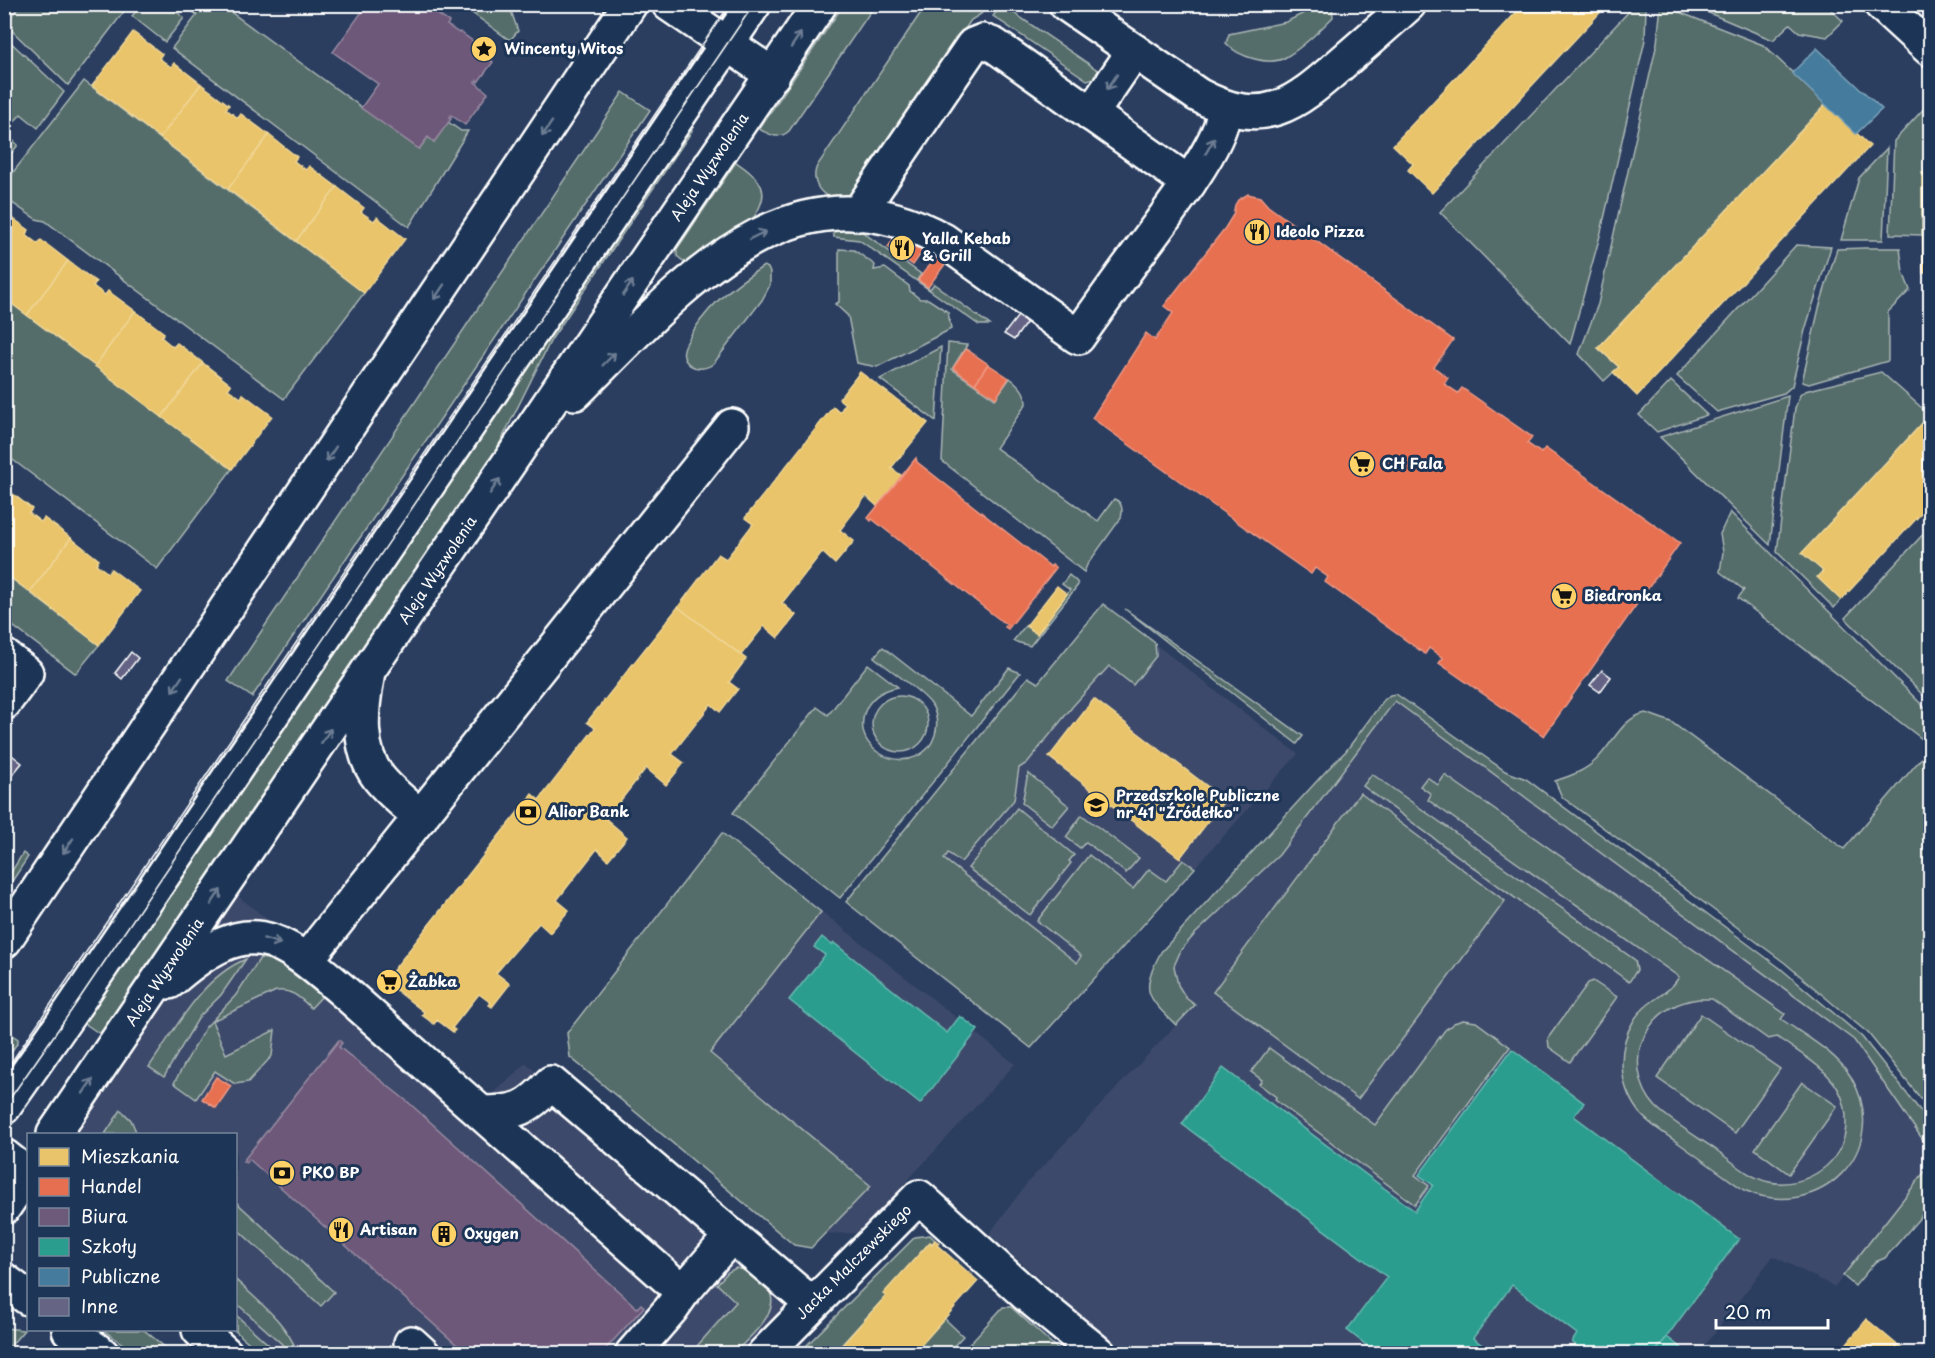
<svg xmlns="http://www.w3.org/2000/svg" width="1935" height="1358" viewBox="0 0 1935 1358" font-family="'Playpen Sans',sans-serif">
<rect width="100%" height="100%" fill="#2b3e60"/>
<filter id="ink" filterUnits="userSpaceOnUse"><feTurbulence type="fractalNoise" baseFrequency=".0167" numOctaves="2"/><feDisplacementMap in="SourceGraphic" scale="12" xChannelSelector="R" yChannelSelector="G"/><feConvolveMatrix kernelMatrix="1 2 1 2 8 2 1 2 1" color-interpolation-filters="sRGB"/></filter>
<g filter="url(#ink)">
<!-- built -->
<g fill="#3c496b">
<path d="M1103,604L1298,754L1031,1048L856,911L978,757Z"/>
<path d="M1395,700L1854,1040L1930,1150V1165L1835,1287L1773,1256L1699,1353H1124L989,1234L1028,1182L1194,1006L1186,998L1178,985L1174,966L1181,950L1195,934L1279,855Z"/>
<path d="M722,833L1015,1064L859,1233L807,1234L574,1048Z"/>
<path d="M233,892L369,1001L486,1101L526,1063L793,1302L742,1353H272L236,1322V1134H77Z"/>
</g>
<!-- green -->
<g fill="#556d6a" stroke="#aab6b4" stroke-width="1.5" fill-rule="evenodd">
<path d="M167,4L184,18L165,42L132,16L141,5Z"/>
<path d="M844,4L875,5L789,131C779,140 770,135 759,129Z"/>
<path d="M1322,4L1332,6L1333,17C1319,31 1303,47 1286,57C1270,67 1238,57 1226,43L1229,34L1286,22Z"/>
<path d="M20,5V4L129,5L68,85L5,24Z"/>
<path d="M183,5H221L419,149L428,137L434,142L448,122L461,131H468L409,227L172,48L197,15Z"/>
<path d="M461,5H509L518,31L511,39H508Z"/>
<path d="M926,5H988L981,14L971,20L853,193C834,210 807,188 817,166Z"/>
<path d="M1002,5L1102,73L1095,78L1087,80L993,16Z"/>
<path d="M1635,5H1646L1645,40L1601,232L1570,344L1440,212Z"/>
<path d="M1661,5L1763,45L1826,104L1598,348L1619,367L1604,381L1579,354L1598,304L1657,43Z"/>
<path d="M1690,5H1826L1843,21L1827,37L1799,32L1790,24L1773,40Z"/>
<path d="M5,37L64,92L38,128L21,114L5,133Z"/>
<path d="M84,81L364,293L284,399L45,221L36,219L5,198L4,184Z"/>
<path d="M623,92L650,110L252,697L228,681Z"/>
<path d="M1930,102V172L1922,173V235L1890,234L1894,141Z"/>
<path d="M685,127L692,131L551,340L496,451L100,1034L77,1018Z"/>
<path d="M5,133L18,145L5,161L4,133Z"/>
<path d="M1887,148L1883,240H1841L1859,178Z"/>
<path d="M736,162C752,173 770,185 760,206C758,211 754,218 750,221C741,229 727,232 717,239C708,245 701,253 694,261L684,262L677,256V249Z"/>
<path d="M833,228L858,229L921,274L917,280L930,289L934,284L990,325H979L859,240L834,237Z"/>
<path d="M1796,245L1831,247L1805,330L1792,386L1784,393L1717,412L1677,376Z"/>
<path d="M1864,248H1900L1903,272L1910,290L1888,312V361L1809,384L1802,382L1819,308L1837,249Z"/>
<path d="M839,249L854,250L875,265L874,270L885,268L909,286L910,291L920,299H928L948,312L951,329L877,367L857,363L848,316L835,304L839,302Z"/>
<path d="M764,266L768,268L770,273V285L762,300L714,363C699,376 676,363 686,344C703,309 732,286 764,266Z"/>
<path d="M4,298L232,469L157,569L5,454Z"/>
<path d="M948,343L967,345L952,369L995,399L1010,378C1019,385 1026,392 1026,404L996,448L1098,521L1114,499C1123,502 1123,510 1121,518L1087,565L1084,572L942,461Z"/>
<path d="M941,347L936,421L880,379Z"/>
<path d="M1881,372L1930,415L1803,552L1823,571L1818,577L1841,600L1834,608L1777,552L1795,408L1800,395L1805,391Z"/>
<path d="M1671,381L1707,415L1657,432L1639,415Z"/>
<path d="M1788,396L1770,545L1660,437Z"/>
<path d="M1730,512L1930,713V745L1738,598L1744,590L1720,572L1723,552L1720,534Z"/>
<path d="M1930,527V702L1845,618Z"/>
<path d="M4,573L99,645L77,672L75,673L5,620Z"/>
<path d="M1069,575L1077,582L1078,585L1030,646L1013,641L1025,626L1037,634L1070,590L1062,584Z"/>
<path d="M1103,604L1155,643L1156,656L1133,685L1109,666L1073,706L1027,763L1019,768L1014,800L961,862L948,853L944,859L1077,963L1081,956L1037,921L1089,855L1133,889L1149,869L1166,881L1183,860L1195,868L1031,1048L846,902L1028,677L1038,683Z"/>
<path d="M1125,609L1303,736L1297,744Z"/>
<path d="M883,647L971,716L1009,668L1020,673L840,898L733,813L817,707L828,715L868,664L898,687C882,690 869,698 864,714C852,759 921,779 935,735C938,725 937,713 931,704C922,691 888,669 874,657Z"/>
<path d="M1396,694L1505,771L1526,779L1780,968L1862,1037L1930,1123V1150L1854,1040L1395,701L1279,855L1195,934L1181,950L1174,966L1178,985L1186,998L1195,1005L1176,1025C1146,996 1140,991 1161,952L1327,770L1346,751L1383,701L1390,695Z"/>
<circle cx="900" cy="724" r="28"/>
<path d="M1646,713L1671,722L1844,849L1930,748V1110L1868,1033L1846,1015L1785,963L1562,797L1555,781C1570,776 1585,771 1596,760C1613,744 1622,717 1646,713Z"/>
<path d="M1028,773L1069,806L1052,826L1022,803Z"/>
<path d="M1372,774L1635,960L1637,970L1629,982L1363,786Z"/>
<path d="M1445,775L1785,1014L1781,1019C1805,1036 1836,1052 1851,1077C1894,1150 1819,1224 1744,1190C1722,1174 1699,1158 1677,1142C1664,1133 1648,1124 1638,1111C1618,1084 1617,1048 1634,1020C1646,1000 1668,996 1679,977L1428,800L1431,794L1420,786L1427,777L1438,785ZM1699,999H1712L1768,1039L1777,1037C1810,1061 1848,1078 1846,1124C1845,1163 1806,1189 1769,1182C1749,1178 1732,1161 1715,1149C1696,1136 1673,1123 1656,1107C1638,1088 1633,1057 1645,1035C1656,1013 1675,1002 1699,999Z"/>
<path d="M1360,793L1505,901L1358,1099L1213,992Z"/>
<path d="M1017,808L1074,855L1069,861L1071,863L1030,915L968,868Z"/>
<path d="M1082,815L1139,858L1126,873L1086,842L1080,848L1066,837Z"/>
<path d="M722,833L821,912L710,1053L871,1186L811,1248L794,1245L570,1057L567,1033Z"/>
<path d="M23,853L28,857L5,892V882Z"/>
<path d="M260,958C287,960 303,979 323,995L311,1008C300,998 292,989 276,991L212,1021L226,1054L275,1030L272,1056L248,1082L235,1084L215,1071L196,1099L174,1083L205,1028L236,995Z"/>
<path d="M246,959L221,995L199,1017L164,1077L149,1067C176,1029 200,978 246,959Z"/>
<path d="M1593,981L1617,997L1570,1062L1549,1047L1548,1038L1588,983Z"/>
<path d="M1701,1014L1780,1069L1735,1133L1657,1078Z"/>
<path d="M1463,1020L1476,1022L1510,1047L1415,1175L1429,1186L1415,1205L1275,1100L1276,1097L1259,1084L1262,1080L1251,1072L1269,1048L1375,1125L1445,1030L1454,1023Z"/>
<path d="M5,1030L18,1039V1042L5,1061Z"/>
<path d="M1802,1082L1837,1106L1789,1174L1755,1149Z"/>
<path d="M121,1110L131,1120L137,1134H105Z"/>
<path d="M1930,1165V1206L1885,1258L1875,1262L1855,1286L1843,1276Z"/>
<path d="M236,1202L334,1292L321,1306L236,1228Z"/>
<path d="M930,1235L935,1240L932,1244L930,1242L884,1294L886,1296L834,1353L798,1354L915,1237Z"/>
<path d="M736,1268C747,1270 753,1275 761,1281C791,1306 751,1335 734,1353L690,1354L736,1302L717,1284L728,1272Z"/>
<path d="M236,1280C261,1304 284,1320 298,1353H292L236,1303Z"/>
<path d="M1003,1307H1011L1062,1353H961Z"/>
<path d="M236,1315L278,1353H261L234,1330H236Z"/>
<path d="M944,1318L963,1336L947,1353L913,1354Z"/>
<path d="M5,1328L24,1330L5,1352L4,1328Z"/>
<path d="M103,1330H144L172,1353H136Z"/>
</g>
<!-- homes -->
<g fill="#e9c46a" stroke="#f0d697" stroke-width="1.5">
<path d="M1524,4H1608L1432,193L1408,170L1413,164L1393,145Z"/>
<path d="M133,32L162,54L159,58L171,67L174,63L201,84L160,138L92,86Z"/>
<path d="M201,84L229,105L226,109L238,118L241,114L269,135L228,189L160,138Z"/>
<path d="M1826,104L1870,146L1637,396L1613,372L1619,367L1598,348Z"/>
<path d="M269,135L297,157L294,161L306,170L309,166L337,187L296,241L228,189Z"/>
<path d="M1922,172H1930V273H1923Z"/>
<path d="M337,187L364,208L361,212L374,221L377,217L405,239L364,293L296,241Z"/>
<path d="M4,212L29,230L26,235L38,244L41,240L68,261L27,315L4,298Z"/>
<path d="M68,261L96,282L93,286L105,295L108,291L135,311L95,366L27,315Z"/>
<path d="M135,311L164,333L161,337L173,347L177,343L203,363L162,417L95,366Z"/>
<path d="M203,363L231,385L228,389L241,398L243,394L272,416L232,469L162,417Z"/>
<path d="M860,372L928,423L891,468L902,476L877,506L866,496L840,530L854,541L835,564L822,552L782,603L796,615L778,638L764,626L741,655L678,607L718,554L726,559L737,545L753,524L745,518L833,407L840,412L845,404L839,399Z"/>
<path d="M1930,415V504L1841,600L1817,577L1823,571L1802,553Z"/>
<path d="M4,487L32,509L29,513L41,522L44,518L71,538L30,592L4,573Z"/>
<path d="M71,538L99,560L96,564L108,573L111,569L140,591L99,645L30,592Z"/>
<path d="M1057,586L1067,594L1037,634L1026,626Z"/>
<path d="M678,607L746,659L729,682L738,689L720,712L711,704L672,754L684,763L666,785L646,768L606,819L627,837L608,860L597,849L557,900L569,910L550,933L539,923L496,973L510,984L492,1007L489,1005L491,1003L479,994L452,1028L455,1030L453,1032L437,1020L434,1024L422,1015L424,1012L391,986L388,977L532,794L539,800L595,728L587,722Z"/>
<path d="M1094,699L1225,800L1180,858L1049,757Z"/>
<path d="M935,1240L939,1243L937,1245L978,1281L913,1354H834L886,1296L883,1294L930,1242L932,1244Z"/>
<path d="M1867,1319L1870,1322L1908,1354H1838Z"/>
</g>
<!-- shops -->
<g fill="#e76f51" stroke="#ee9a85" stroke-width="1.5">
<path d="M1248,194L1260,197L1268,206L1453,340L1434,367L1448,378L1444,384L1458,393L1462,388L1532,437L1527,443L1541,453L1545,448L1680,543L1544,736L1439,663L1443,658L1429,648L1425,654L1325,582L1328,577L1315,568L1311,574L1217,508L1092,418L1146,333L1155,340L1173,313L1164,306L1225,228L1233,215L1235,205L1238,200Z"/>
<path d="M897,234L922,252L913,265L888,247Z"/>
<path d="M939,252L949,259L928,287L918,280Z"/>
<path d="M966,349L988,364L975,384L953,368Z"/>
<path d="M988,364L1009,378L996,398L975,384Z"/>
<path d="M916,458L917,462L1051,567L1052,565L1056,568L1008,629L1005,627L1007,625L991,613L872,519L871,521L868,518Z"/>
<path d="M216,1077L231,1086L216,1108L202,1099Z"/>
</g>
<!-- offices -->
<g fill="#6d597a" stroke="#998ba2" stroke-width="1.5">
<path d="M358,4H419L430,12L431,10L449,22L447,25L459,33L460,32L494,56L491,61L493,62L478,82L477,80L475,82L488,93L465,125L451,115L449,118L451,119L434,142L428,137L419,149L361,108L378,84L333,52L364,9Z"/>
<path d="M339,1040L342,1043L339,1047L408,1102L637,1308L641,1304L644,1307L601,1354H467L249,1159L246,1163L243,1161Z"/>
</g>
<!-- schools -->
<g fill="#2a9d8f" stroke="#6abab1" stroke-width="1.5">
<path d="M822,937L832,945L834,943L947,1033L960,1016L978,1030L920,1104L789,1000L825,955L814,947Z"/>
<path d="M1512,1049L1584,1103L1574,1116L1739,1239L1654,1354H1587L1572,1342L1577,1334L1512,1285L1473,1338L1494,1354H1378L1347,1330L1387,1277L1182,1124L1223,1068L1415,1211L1433,1185L1419,1175Z"/>
<path d="M1667,1337L1689,1354H1654Z"/>
</g>
<!-- public -->
<g fill="#457b9d" stroke="#7da3ba" stroke-width="1.5">
<path d="M221,4H235L230,11Z"/>
<path d="M1817,48L1882,109L1856,134L1792,73Z"/>
</g>
<!-- building -->
<g fill="#656485" stroke="#fff" stroke-width="1.5">
<path d="M1021,312L1029,319L1014,340L1004,334Z"/>
<path d="M131,652L138,658L122,679L115,673Z"/>
<path d="M1602,670L1611,677L1600,692L1590,685Z"/>
<path d="M8,752L22,763L4,785V756Z"/>
</g>
<g fill="none" stroke-linecap="round" stroke-linejoin="round">
<!-- minor casing -->
<g stroke="#fff" stroke-width="38">
<g id="minor">
<path d="M669,4L773,75"/>
<path d="M1066,4L1198,95C1264,130 1293,106 1343,62C1365,43 1387,24 1409,4"/>
<path d="M1881,4L1930,49"/>
<path d="M1091,114L1134,51"/>
<path d="M858,214L973,45L983,41L994,45L1189,183"/>
<path d="M575,393C676,294 787,153 943,240L1078,337C1100,306 1122,275 1145,244C1165,216 1226,140 1224,107"/>
<path d="M4,656L26,673L4,703"/>
<path d="M367,678C361,711 357,750 379,778C391,793 407,805 421,817"/>
<path d="M4,941L630,4"/>
<path d="M307,959L732,426"/>
<path d="M169,982C251,910 277,934 349,996L683,1292L731,1236"/>
<path d="M4,1107L71,1011L754,4"/>
<path d="M482,1113C516,1113 528,1109 551,1083L812,1304"/>
<path d="M54,1134L820,4"/>
<path d="M4,1156L28,1175"/>
<path d="M4,1207L28,1172"/>
<path d="M4,1280L28,1298"/>
<path d="M69,1330L102,1354"/>
<path d="M199,1330L226,1354"/>
<path d="M411,1343L423,1354"/>
<path d="M632,1354L671,1309L683,1292"/>
<path d="M764,1354L919,1197L1027,1295L1099,1354"/>
</g>
</g>
<!-- minor -->
<use href="#minor" stroke="#1d3557" stroke-width="33"/>
<!-- tram -->
<g stroke="#fff" stroke-width="1.5">
<path d="M4,1073L730,4"/>
<path d="M4,1107L71,1011L754,4"/>
</g>
</g>
<!-- one-way arrows -->
<defs><path id="oneway-shaft" d="M-6 0H5M1.5-3L5.5 0L1.5 3" fill="none" stroke-width="1.6" stroke-linecap="round" stroke-linejoin="round" transform="scale(1.5)"/></defs>
<g stroke="#6c7c92">
<use href="#oneway-shaft" transform="translate(796 40) rotate(-56)"/>
<use href="#oneway-shaft" transform="translate(1112 82) rotate(124)"/>
<use href="#oneway-shaft" transform="translate(547 129) rotate(124)"/>
<use href="#oneway-shaft" transform="translate(1210 146) rotate(-60)"/>
<use href="#oneway-shaft" transform="translate(758 235) rotate(-26)"/>
<use href="#oneway-shaft" transform="translate(628 288) rotate(-56)"/>
<use href="#oneway-shaft" transform="translate(439 292) rotate(124)"/>
<use href="#oneway-shaft" transform="translate(609 359) rotate(-45)"/>
<use href="#oneway-shaft" transform="translate(331 454) rotate(124)"/>
<use href="#oneway-shaft" transform="translate(495 486) rotate(-56)"/>
<use href="#oneway-shaft" transform="translate(177 684) rotate(124)"/>
<use href="#oneway-shaft" transform="translate(326 736) rotate(-56)"/>
<use href="#oneway-shaft" transform="translate(68 846) rotate(124)"/>
<use href="#oneway-shaft" transform="translate(216 897) rotate(-56)"/>
<use href="#oneway-shaft" transform="translate(272 941) rotate(17)"/>
<use href="#oneway-shaft" transform="translate(88 1086) rotate(-56)"/>
</g>
</g>
<!-- icons -->
<defs>
<g id="sight-disc" transform="scale(1.35)"><circle r="9.5" fill="#ffd166" stroke="#1d3557"/><path d="M0-6L1.8-2.2L6-1.7L2.9 1.2L3.7 5.4L0 3.3L-3.7 5.4L-2.9 1.2L-6-1.7L-1.8-2.2Z" fill="#111"/></g>
<g id="restaurant-disc" transform="scale(1.35)"><circle r="9.5" fill="#ffd166" stroke="#1d3557"/><path d="M-5-6h1v4h1v-4h1v4h1v-4h1v5L-1.5 .5V6h-2V.5L-5-1ZM5-6V6H3V1.5H1.5Q1.5-4 5-6Z" fill="#111"/></g>
<g id="supermarket-disc" transform="scale(1.35)"><circle r="9.5" fill="#ffd166" stroke="#1d3557"/><path d="M-6-5.5h2.5l.6 2H6L4.5 2H-2.5L-4.4-4H-6ZM-1.5 3.2a1.3 1.3 0 1 0 .1 0ZM3 3.2a1.3 1.3 0 1 0 .1 0Z" fill="#111"/></g>
<g id="school-disc" transform="scale(1.35)"><circle r="9.5" fill="#ffd166" stroke="#1d3557"/><path d="M0-5L7-2L0 1L-7-2ZM-4 1L0 2.5L4 1V4Q0 6-4 4Z" fill="#111"/></g>
<g id="bank-disc" transform="scale(1.35)"><circle r="9.5" fill="#ffd166" stroke="#1d3557"/><path d="M-6-4H6V4H-6ZM0-2.3a2.3 2.3 0 1 0 0 4.6a2.3 2.3 0 1 0 0-4.6Z" fill="#111"/></g>
<g id="building-disc" transform="scale(1.35)"><circle r="9.5" fill="#ffd166" stroke="#1d3557"/><path d="M-4-6H4V6H1V3H-1V6H-4ZM-2.5-4.3h1.7v1.8h-1.7ZM.8-4.3h1.7v1.8H.8ZM-2.5-1h1.7V.8h-1.7ZM.8-1h1.7V.8H.8Z" fill="#111"/></g>
</defs>
<g fill-rule="evenodd">
<use href="#sight-disc" x="484" y="49"/>
<use href="#restaurant-disc" x="1257" y="232"/>
<use href="#restaurant-disc" x="902" y="248"/>
<use href="#supermarket-disc" x="1362" y="464"/>
<use href="#supermarket-disc" x="1564" y="596"/>
<use href="#school-disc" x="1096" y="805"/>
<use href="#bank-disc" x="528" y="812"/>
<use href="#supermarket-disc" x="389" y="982"/>
<use href="#bank-disc" x="282" y="1173"/>
<use href="#restaurant-disc" x="341" y="1230"/>
<use href="#building-disc" x="444" y="1234"/>
</g>
<g text-anchor="middle" stroke-width="6" stroke-linejoin="round" paint-order="stroke">
<!-- poi labels -->
<g font-size="15" font-weight="bold" fill="#fff" stroke="#1d3557" text-anchor="start">
<text x="504" y="54">Wincenty Witos</text>
<text x="1276" y="237">Ideolo Pizza</text>
<text x="922" y="244">Yalla Kebab<tspan x="922" dy="17">&amp; Grill</tspan></text>
<text x="1382" y="469">CH Fala</text>
<text x="1584" y="601">Biedronka</text>
<text x="1116" y="801">Przedszkole Publiczne<tspan x="1116" dy="17">nr 41 "Źródełko"</tspan></text>
<text x="548" y="817">Alior Bank</text>
<text x="408" y="987">Żabka</text>
<text x="302" y="1178">PKO BP</text>
<text x="360" y="1235">Artisan</text>
<text x="464" y="1239">Oxygen</text>
</g>
<!-- street labels -->
<g font-size="15" fill="#fff" stroke="#1d3557">
<text transform="translate(710 167) rotate(-56)" y="5">Aleja Wyzwolenia</text>
<text transform="translate(438 570) rotate(-56)" y="5">Aleja Wyzwolenia</text>
<text transform="translate(165 972) rotate(-56)" y="5">Aleja Wyzwolenia</text>
<text transform="translate(854 1262) rotate(-45)" y="5">Jacka Malczewskiego</text>
</g>
</g>
<!-- margin -->
<rect width="1935" height="1358" fill="none" stroke="#1d3557" stroke-width="24"/>
<rect x="12" y="12" width="1911" height="1334" fill="none" stroke="#fff" stroke-width="2" filter="url(#ink)"/>
<!-- legend -->
<rect x="27" y="1133" width="210" height="198" fill="#1d3557" stroke="#77869a" stroke-width="1.5"/>
<rect x="39" y="1148" width="30" height="18" fill="#e9c46a" stroke="#77869a" stroke-width="1.5"/>
<text x="81" y="1163" font-size="18" fill="#ffffff">Mieszkania</text>
<rect x="39" y="1178" width="30" height="18" fill="#e76f51" stroke="#77869a" stroke-width="1.5"/>
<text x="81" y="1193" font-size="18" fill="#ffffff">Handel</text>
<rect x="39" y="1208" width="30" height="18" fill="#6d597a" stroke="#77869a" stroke-width="1.5"/>
<text x="81" y="1223" font-size="18" fill="#ffffff">Biura</text>
<rect x="39" y="1238" width="30" height="18" fill="#2a9d8f" stroke="#77869a" stroke-width="1.5"/>
<text x="81" y="1253" font-size="18" fill="#ffffff">Szkoły</text>
<rect x="39" y="1268" width="30" height="18" fill="#457b9d" stroke="#77869a" stroke-width="1.5"/>
<text x="81" y="1283" font-size="18" fill="#ffffff">Publiczne</text>
<rect x="39" y="1298" width="30" height="18" fill="#656485" stroke="#77869a" stroke-width="1.5"/>
<text x="81" y="1313" font-size="18" fill="#ffffff">Inne</text>
<!-- scale -->
<path d="M1716 1319v9h112v-9" fill="none" stroke="#ffffff" stroke-width="3"/>
<text x="1725" y="1319" font-size="18" fill="#ffffff" stroke="#1d3557" stroke-width="4.5" paint-order="stroke">20 m</text>
</svg>
